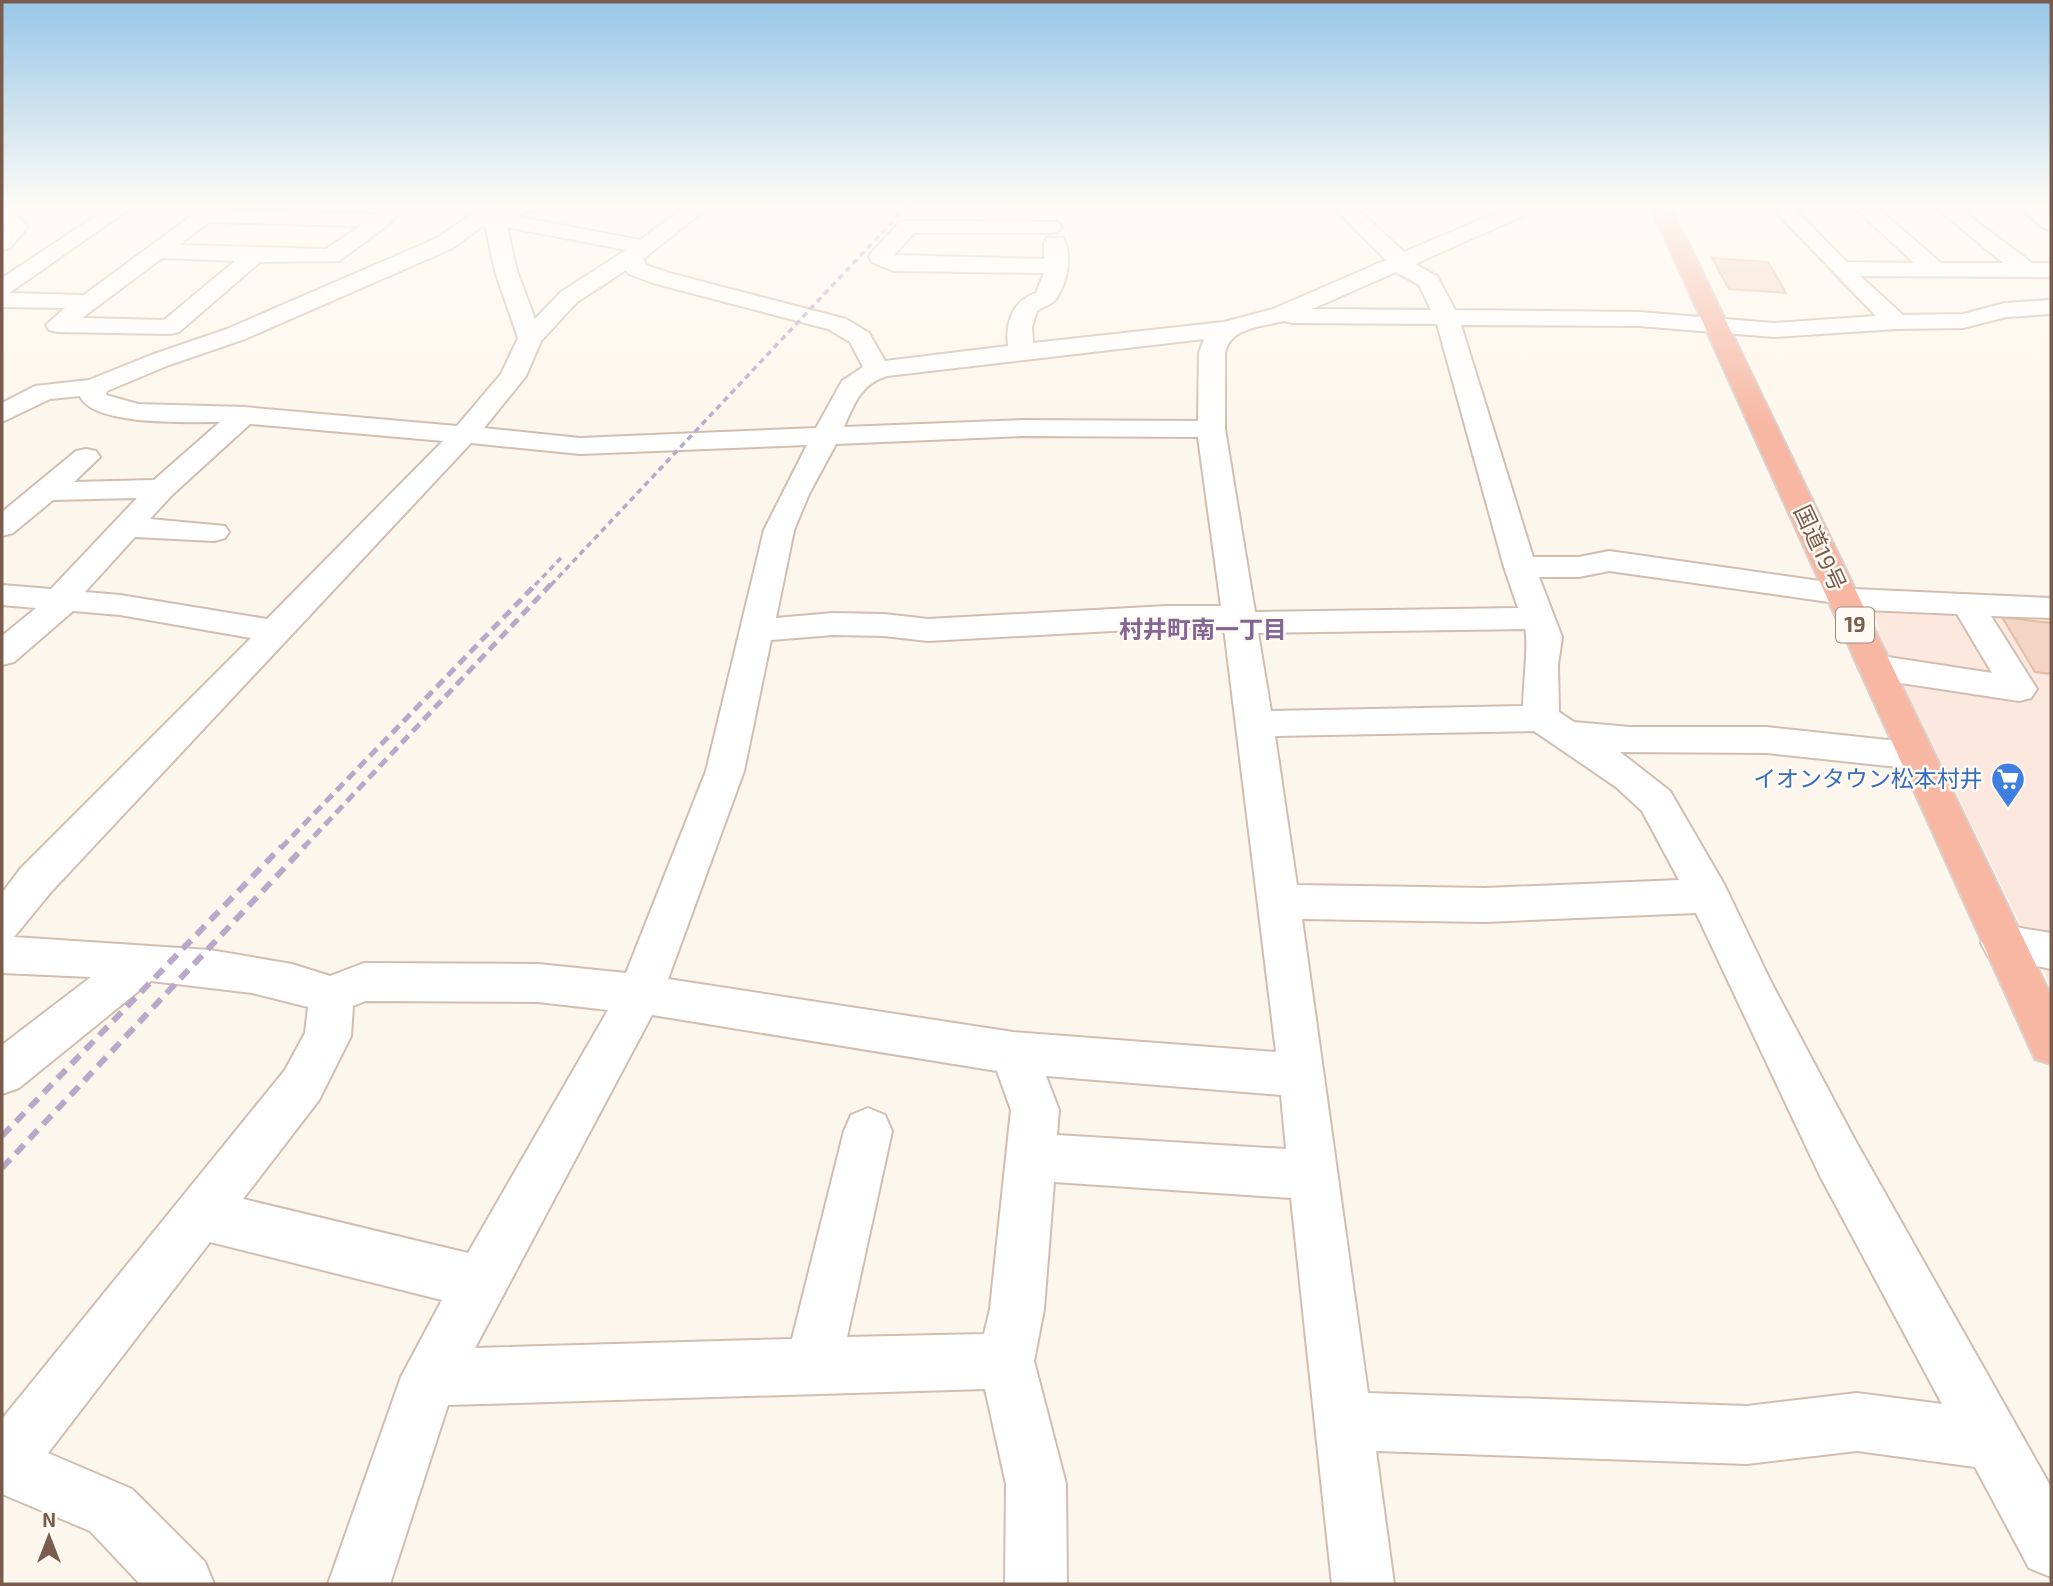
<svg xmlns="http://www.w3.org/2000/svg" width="2053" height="1586" viewBox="0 0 2053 1586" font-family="'Exo 2','Noto Sans JP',sans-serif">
<rect width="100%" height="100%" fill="#fdf6ec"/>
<!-- commercial -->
<g fill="#fde8e0">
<path d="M1672,205H1772L1778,211L1674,210Z"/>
<path d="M1876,608L1937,610L1943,613L2051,617V987L1877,631L1881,630L1874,616L1878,612Z"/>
</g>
<!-- building -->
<g fill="#f3d5c3" stroke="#e6bba3" stroke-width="2">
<path d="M1712,258L1768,262L1786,293L1729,289Z"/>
<path d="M2002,617L2051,623V674L2035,672Z"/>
</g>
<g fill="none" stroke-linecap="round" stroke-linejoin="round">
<!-- minor casing -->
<g stroke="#d1beb0" stroke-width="4">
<g id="minor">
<path d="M8,205H32L18,217L28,227L10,248L2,250V231L5,227L2,225V208Z"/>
<path d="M112,205H135L9,293L84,295L206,205H229L225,210L377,214L386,205H408L389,224L339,261L260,262L179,332L170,334L58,332L49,330L46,325L65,308L2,307V278ZM209,222L360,226L326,249L179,245ZM162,258L235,261L164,320L82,318Z"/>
<path d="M481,205H539L536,209L514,216L640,240L688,205H711L643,259L646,265L669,273L846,319L869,333L885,361L1008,346C1005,322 1013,301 1036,293L1044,273L893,271L872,262L869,257L872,252L900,222L908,221L1058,222L1061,227L1058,232L1050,233H914L894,255L1044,259V243L1047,238H1063C1073,254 1067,284 1056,299C1052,305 1043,306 1037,311L1032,327L1033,343L1224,322L1273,309L1386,260L1331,205H1353L1404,252L1515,205H1541L1538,209L1415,264L1437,276L1455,310L1639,312L1774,323L1876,316L1769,205H1790L1847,262L1914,263L1852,205H1874L1941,263H2003L1933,205H1955L2032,263H2051V277L1860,276L1903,315L1963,314L2005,303L2051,300V314L2006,317L1963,328L1897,329L1774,337L1639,326L1461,325L1533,557H1579L1609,551L1841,584L1854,589L2051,598V618L1991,616L2037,689L2031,698L2019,701L1875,679L1863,675L1858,667L1863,659L1875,655L1992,673L1957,614L1843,609L1831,606L1829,602L1609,571L1579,577H1539L1562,637L1558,665L1559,712L1574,722L1630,727H1767L1916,743L1929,746L1935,756L1929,766L1916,769L1767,753L1620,752L1670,791L1724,884L1771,982L1855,1140L2051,1487V1577L2029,1568L1975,1467L1857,1451L1747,1464L1376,1451L1394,1584H1332L1291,1198L1054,1182L1044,1309L1034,1361L1066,1484L1067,1584H1005L1006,1484L985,1389L448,1405L390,1584H328L401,1377L442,1300L210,1242L48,1453L132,1489L205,1562L214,1584H140L90,1531L2,1494V1419L285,1070L305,1033L308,1007L252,993L151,981L19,1088L2,1094V1045L91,977L2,973V893L21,868L251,638L120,615L73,611L14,662L2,665V636L36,608L2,605V585L51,589L137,498L53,500L13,533L2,536V512L76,451L86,449L96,451L100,457L74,482L154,480L220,422C190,422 92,426 80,396L50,399L2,422V403L35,386L89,380L151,355L227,329L437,238L469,216L482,212ZM485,224L495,271L518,338L501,374L457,426L244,407L138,404L106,395L107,391L169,365L245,339L453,248ZM507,227L626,250L561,292L535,319L517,271ZM626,270L629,274L653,283L828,329L850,342L863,367L842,381L816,428L580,438L484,428L526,376L541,341L577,302ZM1396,272L1419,285L1431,310L1312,309ZM1284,321L1293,323L1437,324L1504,567L1518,608L1255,612L1225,429V353C1230,327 1261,327 1284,321ZM1204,339L1199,353L1198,421L1022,420L844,427C854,404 861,384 887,376ZM250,424L443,441L267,619L120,595L85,592L135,537L214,541L225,538L229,532L225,526L150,519L172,495ZM1022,436L1198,437L1221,606H1167L928,619L884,614L833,613L776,618L794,530L809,494L836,444ZM471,443L580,454L807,445L764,530L706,771L626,973L538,964L364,963L330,976L292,964L210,950L14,937L51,892ZM1167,628H1224L1276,1052L1013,1032L668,979L744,771L771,640L833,635L884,636L928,641ZM1525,629C1529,641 1523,689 1523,706L1271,711L1258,633ZM1534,731L1616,787L1642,811L1679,880L1485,888L1297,885L1275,736ZM1696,913L1819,1174L1942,1404L1857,1393L1747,1406L1368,1393L1302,919L1485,922ZM366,1001L538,1002L608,1010L468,1253L243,1199L319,1100L351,1036L353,1006ZM652,1015L997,1071L1011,1110L990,1309L984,1334L847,1337L892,1131L885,1115L868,1108L851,1115L844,1131L792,1339L475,1348ZM1046,1076L1281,1095L1286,1149L1057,1135L1059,1110Z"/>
<path d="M2015,205H2038L2051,214V230L2044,228Z"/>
<path d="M2003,925L2051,933V969L1988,956L1981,943L1988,930Z"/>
</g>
</g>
<!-- highway casing -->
<g stroke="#dad1cd" stroke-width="4">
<path id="highway" d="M1650,205H1670L2051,996V1064L2035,1059Z"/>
</g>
<!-- path -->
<path stroke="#d9b8a5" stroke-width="2.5" stroke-dasharray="1 3.5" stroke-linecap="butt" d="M1685,211L1761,212"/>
<!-- minor -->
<use href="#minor" fill="#fff" fill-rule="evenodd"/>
<!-- highway -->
<use href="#highway" fill="#f7b7a3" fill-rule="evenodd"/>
<!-- rail-far2 -->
<g stroke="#b9a8c9" stroke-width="3.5" stroke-dasharray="6 4.5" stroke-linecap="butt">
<path d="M535,585L562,557"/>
<path d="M551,585L908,205"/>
</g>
<!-- rail-far1 -->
<g stroke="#b9a8c9" stroke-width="5" stroke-dasharray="10 6" stroke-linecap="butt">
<path d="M281,848L537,583"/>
<path d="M303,848L552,583"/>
</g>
<!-- rail -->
<g stroke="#b9a8c9" stroke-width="6" stroke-dasharray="12 8" stroke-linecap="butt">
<path d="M2,1136L282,846"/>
<path d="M2,1168L305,846"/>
</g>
</g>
<!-- sky -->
<linearGradient id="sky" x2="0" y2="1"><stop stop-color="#97c7e8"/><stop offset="0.48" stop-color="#fefbf6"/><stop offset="1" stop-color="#fefbf6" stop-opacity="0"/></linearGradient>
<rect width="2053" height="427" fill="url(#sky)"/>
<!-- icons -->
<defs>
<g id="supermarket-pin" transform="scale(1.75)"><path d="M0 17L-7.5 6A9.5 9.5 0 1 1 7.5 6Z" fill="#3f7fe0" stroke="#fffaf3"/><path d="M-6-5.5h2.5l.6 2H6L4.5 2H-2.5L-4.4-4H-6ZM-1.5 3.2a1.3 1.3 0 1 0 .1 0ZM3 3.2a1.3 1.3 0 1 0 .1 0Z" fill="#fff"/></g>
</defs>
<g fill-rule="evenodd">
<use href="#supermarket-pin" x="2008" y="779"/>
</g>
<g text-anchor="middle" stroke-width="5" stroke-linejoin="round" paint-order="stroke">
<!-- shield labels -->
<rect fill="#fffaf3" stroke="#a28b7f" stroke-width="2" x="1836" y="607.5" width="38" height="35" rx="5"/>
<g font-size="21" font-weight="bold" fill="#7a5c4d">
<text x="1855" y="632">19</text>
</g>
<!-- street labels -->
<g font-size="23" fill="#7a5c4d" stroke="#fffaf3">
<text transform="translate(1820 548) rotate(65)" y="8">国道19号</text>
</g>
<!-- shop labels -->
<g font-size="23" fill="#366cbe" stroke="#fffaf3" text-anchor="end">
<text x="1983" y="787">イオンタウン松本村井</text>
</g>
<!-- neighbourhood labels -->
<g font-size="24" font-weight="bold" fill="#846695" stroke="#fffaf3">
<text x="1203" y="638">村井町南一丁目</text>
</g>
</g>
<!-- border -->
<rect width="2053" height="1586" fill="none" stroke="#7a5c4d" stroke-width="7"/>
<!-- north arrow -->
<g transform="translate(49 1537)" stroke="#fffaf3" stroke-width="5" paint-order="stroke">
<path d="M0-5L12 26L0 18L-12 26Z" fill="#7a5c4d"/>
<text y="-10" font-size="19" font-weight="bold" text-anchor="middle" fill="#7a5c4d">N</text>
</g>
</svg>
